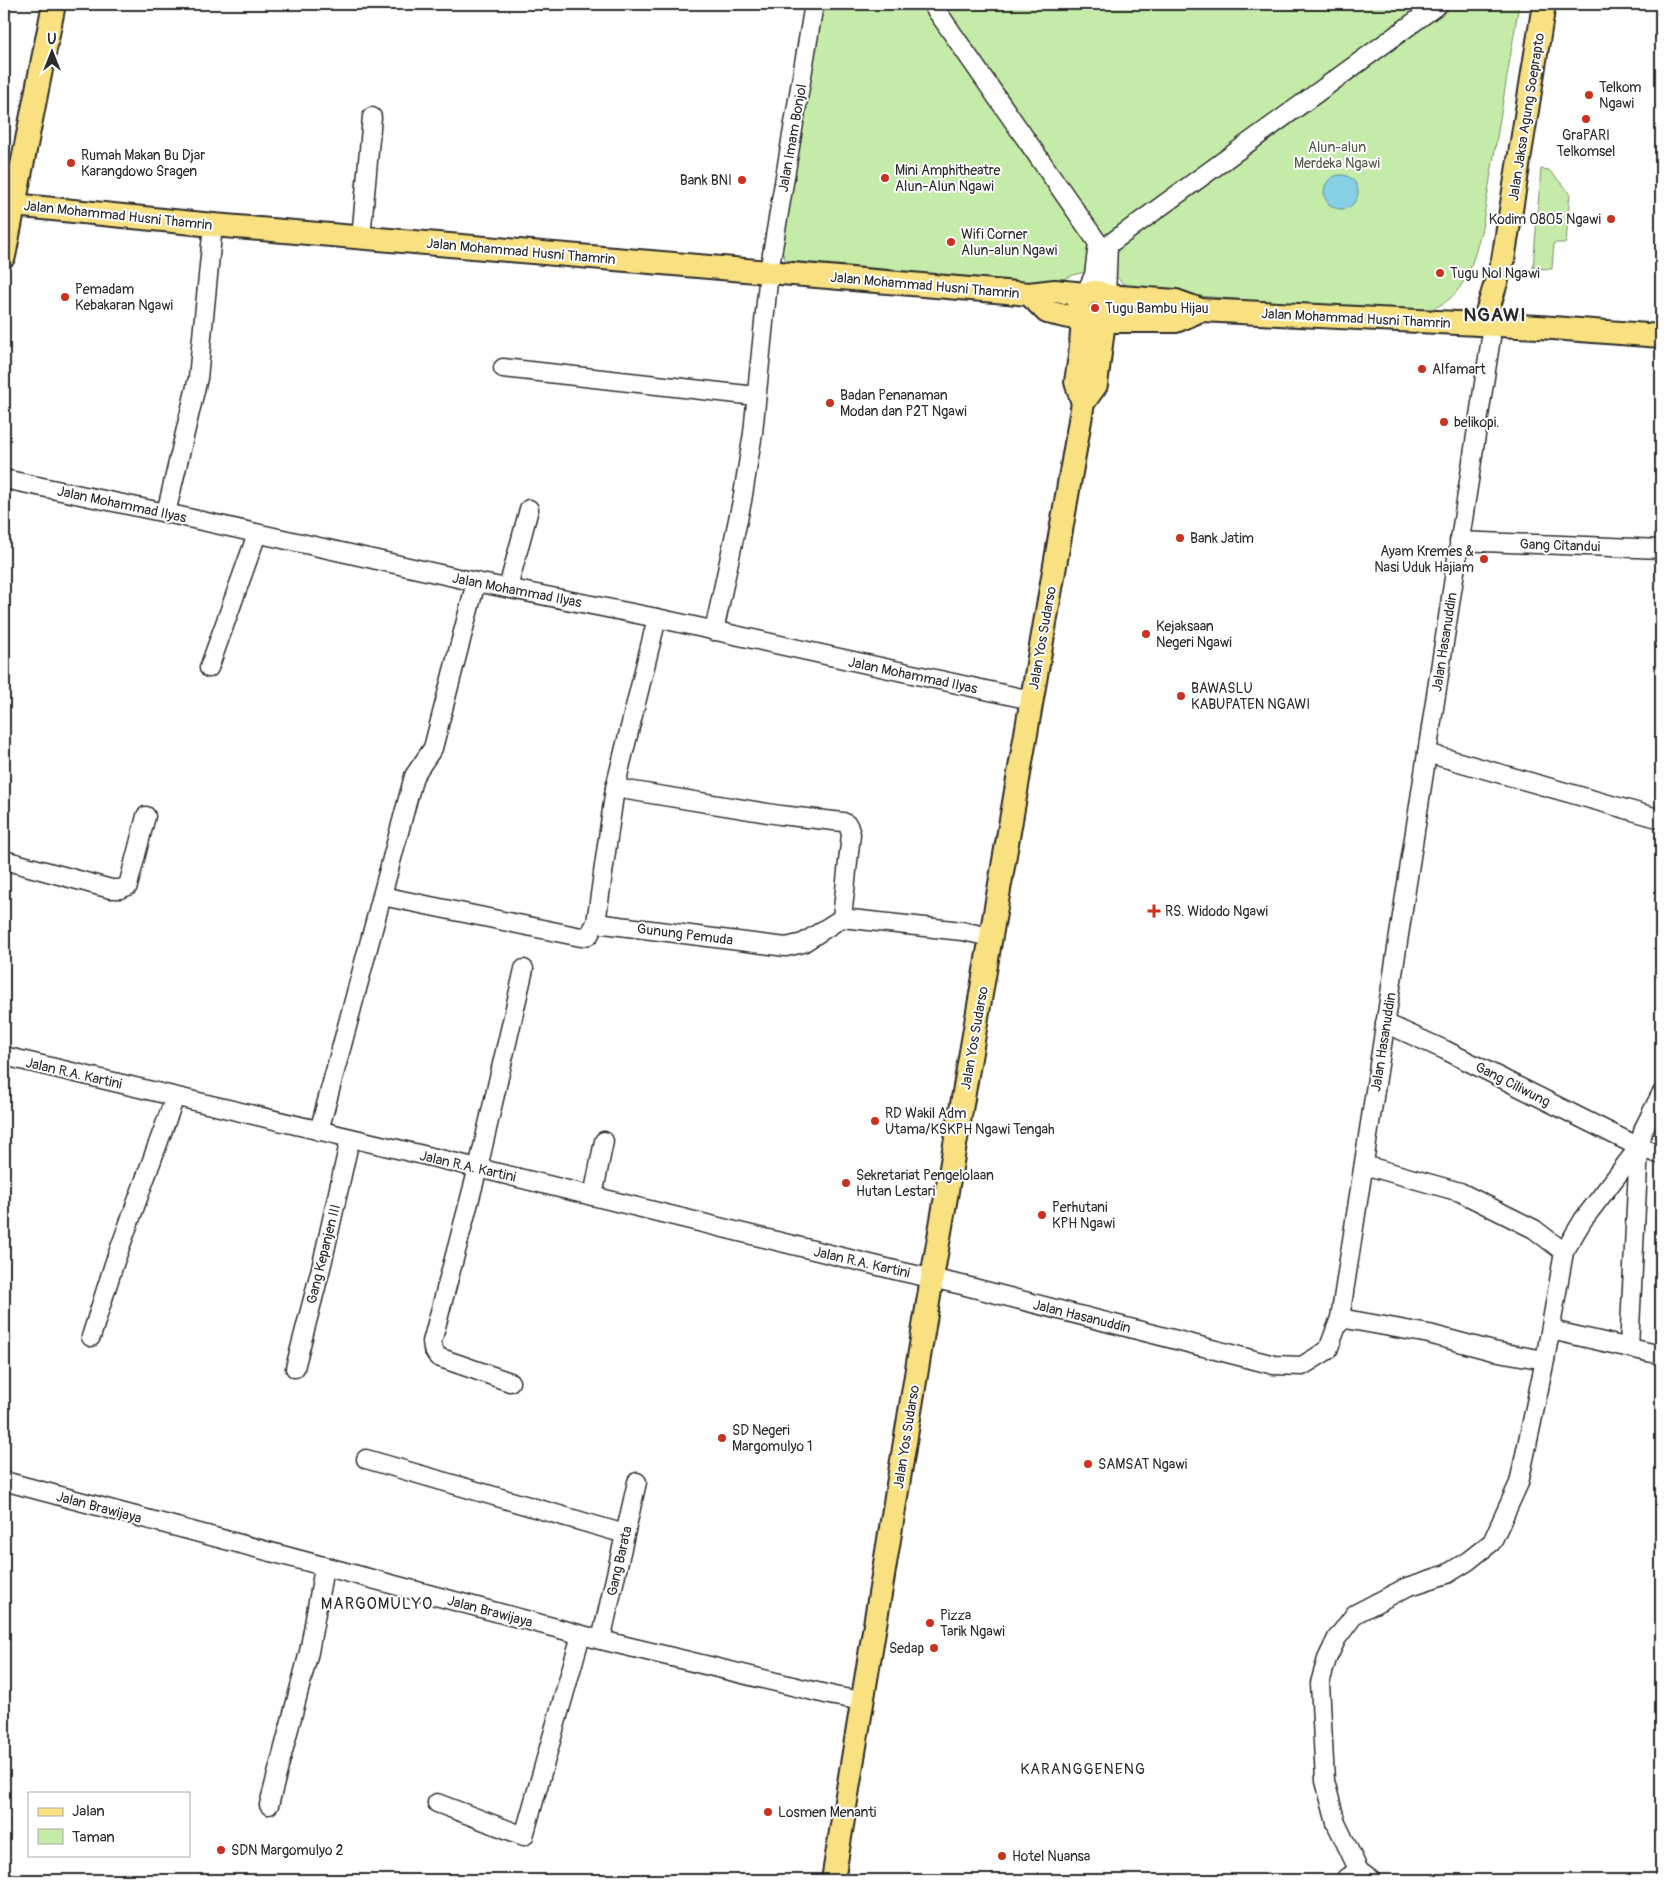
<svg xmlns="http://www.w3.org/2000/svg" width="1665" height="1884" viewBox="0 0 1665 1884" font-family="Pangolin,sans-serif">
<rect width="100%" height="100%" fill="#fff"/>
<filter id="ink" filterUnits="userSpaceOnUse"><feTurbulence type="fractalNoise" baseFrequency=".02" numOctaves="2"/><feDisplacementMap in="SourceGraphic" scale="10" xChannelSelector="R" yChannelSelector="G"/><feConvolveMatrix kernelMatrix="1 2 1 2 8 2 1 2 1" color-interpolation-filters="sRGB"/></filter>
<g filter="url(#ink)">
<!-- green -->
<g fill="#c4eca8" stroke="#788c6a">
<path d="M818,4H1519L1482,228C1475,255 1468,287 1444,303C1432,311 1416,312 1402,313L1139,291L1122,283L1115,275C1085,272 1082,269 1054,284L806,270C785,264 783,261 780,239Z"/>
<path d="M1541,169L1549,170L1570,193L1566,243H1554L1552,269L1533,268Z"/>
</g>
<!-- water -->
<circle fill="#86d0e6" stroke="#628e9b" cx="1341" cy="192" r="17"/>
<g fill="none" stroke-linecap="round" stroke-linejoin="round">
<!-- minor casing -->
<g stroke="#2b2b2b" stroke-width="21">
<g id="minor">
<path d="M932,4L1098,243L1094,275L1085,294"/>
<path d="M361,238L372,117"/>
<path d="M1106,296L1108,245L1439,4"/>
<path d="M503,368L756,396"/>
<path d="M4,479L166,513L476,582L657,618L1031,700"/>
<path d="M166,513L198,378L213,225"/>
<path d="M1459,541L1661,549"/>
<path d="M508,588L529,509"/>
<path d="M714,631L742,501L753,433L769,272L814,4"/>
<path d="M209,668L257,534"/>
<path d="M1427,753L1661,819"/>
<path d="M615,788L780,815L843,822L848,825L851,834L842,918"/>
<path d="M4,860L111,889H120L128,886L146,816"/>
<path d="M382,896L581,937L589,935L596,923L786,947L803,943L842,918L962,931L991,937"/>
<path d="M596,923L615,788L657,618"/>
<path d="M1385,1023L1445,1050L1639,1147L1661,1155"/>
<path d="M4,1056L478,1168L903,1272L962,1285L1274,1365L1302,1366L1328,1350L1340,1318L1491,338"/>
<path d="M319,1131L414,776L433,748L476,582"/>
<path d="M1364,1165L1460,1192L1534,1229L1564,1252"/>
<path d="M593,1196L604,1141"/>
<path d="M1340,1318L1429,1334L1493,1351L1545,1360"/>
<path d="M1551,1330L1661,1355"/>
<path d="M91,1337L114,1264L175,1097"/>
<path d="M1629,1348L1639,1147"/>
<path d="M295,1368L322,1264L350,1139"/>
<path d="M510,1382L438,1357L433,1349L432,1342L478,1168L524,969"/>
<path d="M366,1459L625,1534"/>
<path d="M4,1481L601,1640L834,1696L863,1701"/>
<path d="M601,1640L637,1482"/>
<path d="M437,1803L524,1836L581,1635"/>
<path d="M269,1805L309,1652L324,1568"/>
<path d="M1345,1880L1346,1878L1359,1871"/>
<path d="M1371,1880L1359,1871L1336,1823L1325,1781L1320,1683L1327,1659L1337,1638L1355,1614L1407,1587L1447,1574L1468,1561L1492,1542L1519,1483L1545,1360L1564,1252L1583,1220L1639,1147L1644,1128L1661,1094"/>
</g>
</g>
<!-- major casing -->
<g stroke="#2b2b2b" stroke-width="26">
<g id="major">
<path d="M13,205L213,225L1029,294L1055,291L1085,294"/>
<path d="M4,256L54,4"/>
<path d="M1029,294L1047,312L1083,320L1093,325L1101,323L1109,315L1111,307L1106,296C1094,287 1079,294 1078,309L1083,320"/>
<path d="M1106,296L1176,301L1201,310L1539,327L1661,336"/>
<path d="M1083,320L1080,356L1076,382L1083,403"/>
<path d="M1493,325L1488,320L1487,312L1503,260L1544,4"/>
<path d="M833,1880L932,1278L1083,403L1096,385L1104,321H1176L1201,310"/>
</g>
</g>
<!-- minor -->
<use href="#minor" stroke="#fff" stroke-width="18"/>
<!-- major -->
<use href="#major" stroke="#f9e181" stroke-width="22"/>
</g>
</g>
<!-- markers -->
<g fill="#c8321e" stroke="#fff" stroke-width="2">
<circle cx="1589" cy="95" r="5"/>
<circle cx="1586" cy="119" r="5"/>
<circle cx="71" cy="163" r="5"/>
<circle cx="885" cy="178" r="5"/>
<circle cx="742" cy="180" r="5"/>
<circle cx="1611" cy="219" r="5"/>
<circle cx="951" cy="242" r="5"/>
<circle cx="1440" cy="273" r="5"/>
<circle cx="65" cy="297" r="5"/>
<circle cx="1095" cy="308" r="5"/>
<circle cx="1422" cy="369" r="5"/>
<circle cx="830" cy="403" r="5"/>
<circle cx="1444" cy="422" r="5"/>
<circle cx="1180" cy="538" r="5"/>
<circle cx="1484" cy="559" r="5"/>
<circle cx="1146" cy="634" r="5"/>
<circle cx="1181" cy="696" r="5"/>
<path d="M1151.5 903.5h5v5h5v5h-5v5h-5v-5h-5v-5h5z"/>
<circle cx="875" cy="1121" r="5"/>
<circle cx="846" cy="1183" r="5"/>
<circle cx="1042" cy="1215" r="5"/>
<circle cx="722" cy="1438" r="5"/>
<circle cx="1088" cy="1464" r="5"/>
<circle cx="930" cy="1623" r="5"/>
<circle cx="934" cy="1648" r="5"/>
<circle cx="768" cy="1812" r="5"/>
<circle cx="221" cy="1850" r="5"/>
<circle cx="1002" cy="1856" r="5"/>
</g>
<g text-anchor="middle" stroke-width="4" stroke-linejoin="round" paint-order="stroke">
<!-- poi labels -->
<g font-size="14" fill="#2b2b2b" stroke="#fff" text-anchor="start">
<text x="1599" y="92">Telkom<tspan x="1599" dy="16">Ngawi</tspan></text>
<text x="1586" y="140" text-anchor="middle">GraPARI<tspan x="1586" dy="16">Telkomsel</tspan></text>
<text x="81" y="160">Rumah Makan Bu Djar<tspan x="81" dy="16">Karangdowo Sragen</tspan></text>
<text x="895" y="175">Mini Amphitheatre<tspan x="895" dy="16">Alun-Alun Ngawi</tspan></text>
<text x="732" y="185" text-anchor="end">Bank BNI</text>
<text x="1601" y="224" text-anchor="end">Kodim 0805 Ngawi</text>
<text x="961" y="239">Wifi Corner<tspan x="961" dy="16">Alun-alun Ngawi</tspan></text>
<text x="1450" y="278">Tugu Nol Ngawi</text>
<text x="75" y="294">Pemadam<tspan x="75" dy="16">Kebakaran Ngawi</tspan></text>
<text x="1105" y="313">Tugu Bambu Hijau</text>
<text x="1432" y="374">Alfamart</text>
<text x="840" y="400">Badan Penanaman<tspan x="840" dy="16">Modan dan P2T Ngawi</tspan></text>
<text x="1454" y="427">belikopi.</text>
<text x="1190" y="543">Bank Jatim</text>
<text x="1474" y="556" text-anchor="end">Ayam Kremes &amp;<tspan x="1474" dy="16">Nasi Uduk Hajiam</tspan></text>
<text x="1156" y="631">Kejaksaan<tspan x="1156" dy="16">Negeri Ngawi</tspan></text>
<text x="1191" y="693">BAWASLU<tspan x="1191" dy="16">KABUPATEN NGAWI</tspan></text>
<text x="1165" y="916">RS. Widodo Ngawi</text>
<text x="885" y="1118">RD Wakil Adm<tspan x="885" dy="16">Utama/KSKPH Ngawi Tengah</tspan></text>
<text x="856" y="1180">Sekretariat Pengelolaan<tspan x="856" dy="16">Hutan Lestari</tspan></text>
<text x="1052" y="1212">Perhutani<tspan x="1052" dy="16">KPH Ngawi</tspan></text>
<text x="732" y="1435">SD Negeri<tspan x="732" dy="16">Margomulyo 1</tspan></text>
<text x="1098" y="1469">SAMSAT Ngawi</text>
<text x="940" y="1620">Pizza<tspan x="940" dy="16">Tarik Ngawi</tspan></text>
<text x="924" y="1653" text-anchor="end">Sedap</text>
<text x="778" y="1817">Losmen Menanti</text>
<text x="231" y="1855">SDN Margomulyo 2</text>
<text x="1012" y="1861">Hotel Nuansa</text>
</g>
<!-- street labels -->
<g font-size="14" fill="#2b2b2b" stroke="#fff">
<text transform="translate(1526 117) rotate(-81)" y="5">Jalan Jaksa Agung Soeprapto</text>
<text transform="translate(792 138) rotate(-80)" y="5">Jalan Imam Bonjol</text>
<text transform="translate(118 215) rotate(6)" y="5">Jalan Mohammad Husni Thamrin</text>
<text transform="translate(521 251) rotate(5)" y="5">Jalan Mohammad Husni Thamrin</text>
<text transform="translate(925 285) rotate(5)" y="5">Jalan Mohammad Husni Thamrin</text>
<text transform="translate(1356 318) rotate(3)" y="5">Jalan Mohammad Husni Thamrin</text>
<text transform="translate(122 504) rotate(12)" y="5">Jalan Mohammad Ilyas</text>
<text transform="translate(1560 545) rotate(2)" y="5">Gang Citandui</text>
<text transform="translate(517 590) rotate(11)" y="5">Jalan Mohammad Ilyas</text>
<text transform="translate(1042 638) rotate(-80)" y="5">Jalan Yos Sudarso</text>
<text transform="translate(1444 642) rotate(-81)" y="5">Jalan Hasanuddin</text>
<text transform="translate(913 675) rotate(12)" y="5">Jalan Mohammad Ilyas</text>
<text transform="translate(685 934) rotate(7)" y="5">Gunung Pemuda</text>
<text transform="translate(974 1038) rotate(-80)" y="5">Jalan Yos Sudarso</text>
<text transform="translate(1383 1042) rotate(-81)" y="5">Jalan Hasanuddin</text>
<text transform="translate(74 1073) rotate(13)" y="5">Jalan R.A. Kartini</text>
<text transform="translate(1513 1084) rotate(27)" y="5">Gang Ciliwung</text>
<text transform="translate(468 1166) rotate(13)" y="5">Jalan R.A. Kartini</text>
<text transform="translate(323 1254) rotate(-76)" y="5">Gang Kepanjen III</text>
<text transform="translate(862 1262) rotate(13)" y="5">Jalan R.A. Kartini</text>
<text transform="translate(1082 1316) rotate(14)" y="5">Jalan Hasanuddin</text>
<text transform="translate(906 1437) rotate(-81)" y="5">Jalan Yos Sudarso</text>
<text transform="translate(99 1507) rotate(15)" y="5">Jalan Brawijaya</text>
<text transform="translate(619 1561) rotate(-77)" y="5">Gang Barata</text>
<text transform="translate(490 1611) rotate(15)" y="5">Jalan Brawijaya</text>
</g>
<!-- park labels -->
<g font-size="14" fill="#515b4a" stroke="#fff">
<text x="1337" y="152">Alun-alun<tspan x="1337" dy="16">Merdeka Ngawi</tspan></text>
</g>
<!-- neighbourhood labels -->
<g font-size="15" letter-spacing="1" fill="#2b2b2b" stroke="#fff">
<text x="1083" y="1774">KARANGGENENG</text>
</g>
<!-- quarter labels -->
<g font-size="16" letter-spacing="1" fill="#2b2b2b" stroke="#fff">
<text x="377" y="1609">MARGOMULYO</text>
</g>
<!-- district labels -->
<g font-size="19" font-weight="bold" letter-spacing="1" fill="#2b2b2b" stroke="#fff">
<text x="1495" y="321">NGAWI</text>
</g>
</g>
<!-- margin -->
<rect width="1665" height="1884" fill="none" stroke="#fff" stroke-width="20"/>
<rect x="10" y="10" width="1645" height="1864" fill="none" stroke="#2b2b2b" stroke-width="2" filter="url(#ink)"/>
<!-- legend -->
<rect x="28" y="1792" width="162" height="65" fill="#ffffff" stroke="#aaaaaa"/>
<rect x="38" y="1808" width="25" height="8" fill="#f9e181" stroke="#aaaaaa"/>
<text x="72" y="1816" font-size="15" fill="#2b2b2b">Jalan</text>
<rect x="38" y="1829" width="25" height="15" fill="#c4eca8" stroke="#aaaaaa"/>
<text x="72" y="1842" font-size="15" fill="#2b2b2b">Taman</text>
<!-- north arrow -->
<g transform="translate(52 52)" stroke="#ffffff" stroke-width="4" paint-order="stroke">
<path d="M0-4L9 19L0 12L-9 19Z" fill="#2b2b2b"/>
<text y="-8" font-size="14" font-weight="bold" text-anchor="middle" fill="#2b2b2b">U</text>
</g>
</svg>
